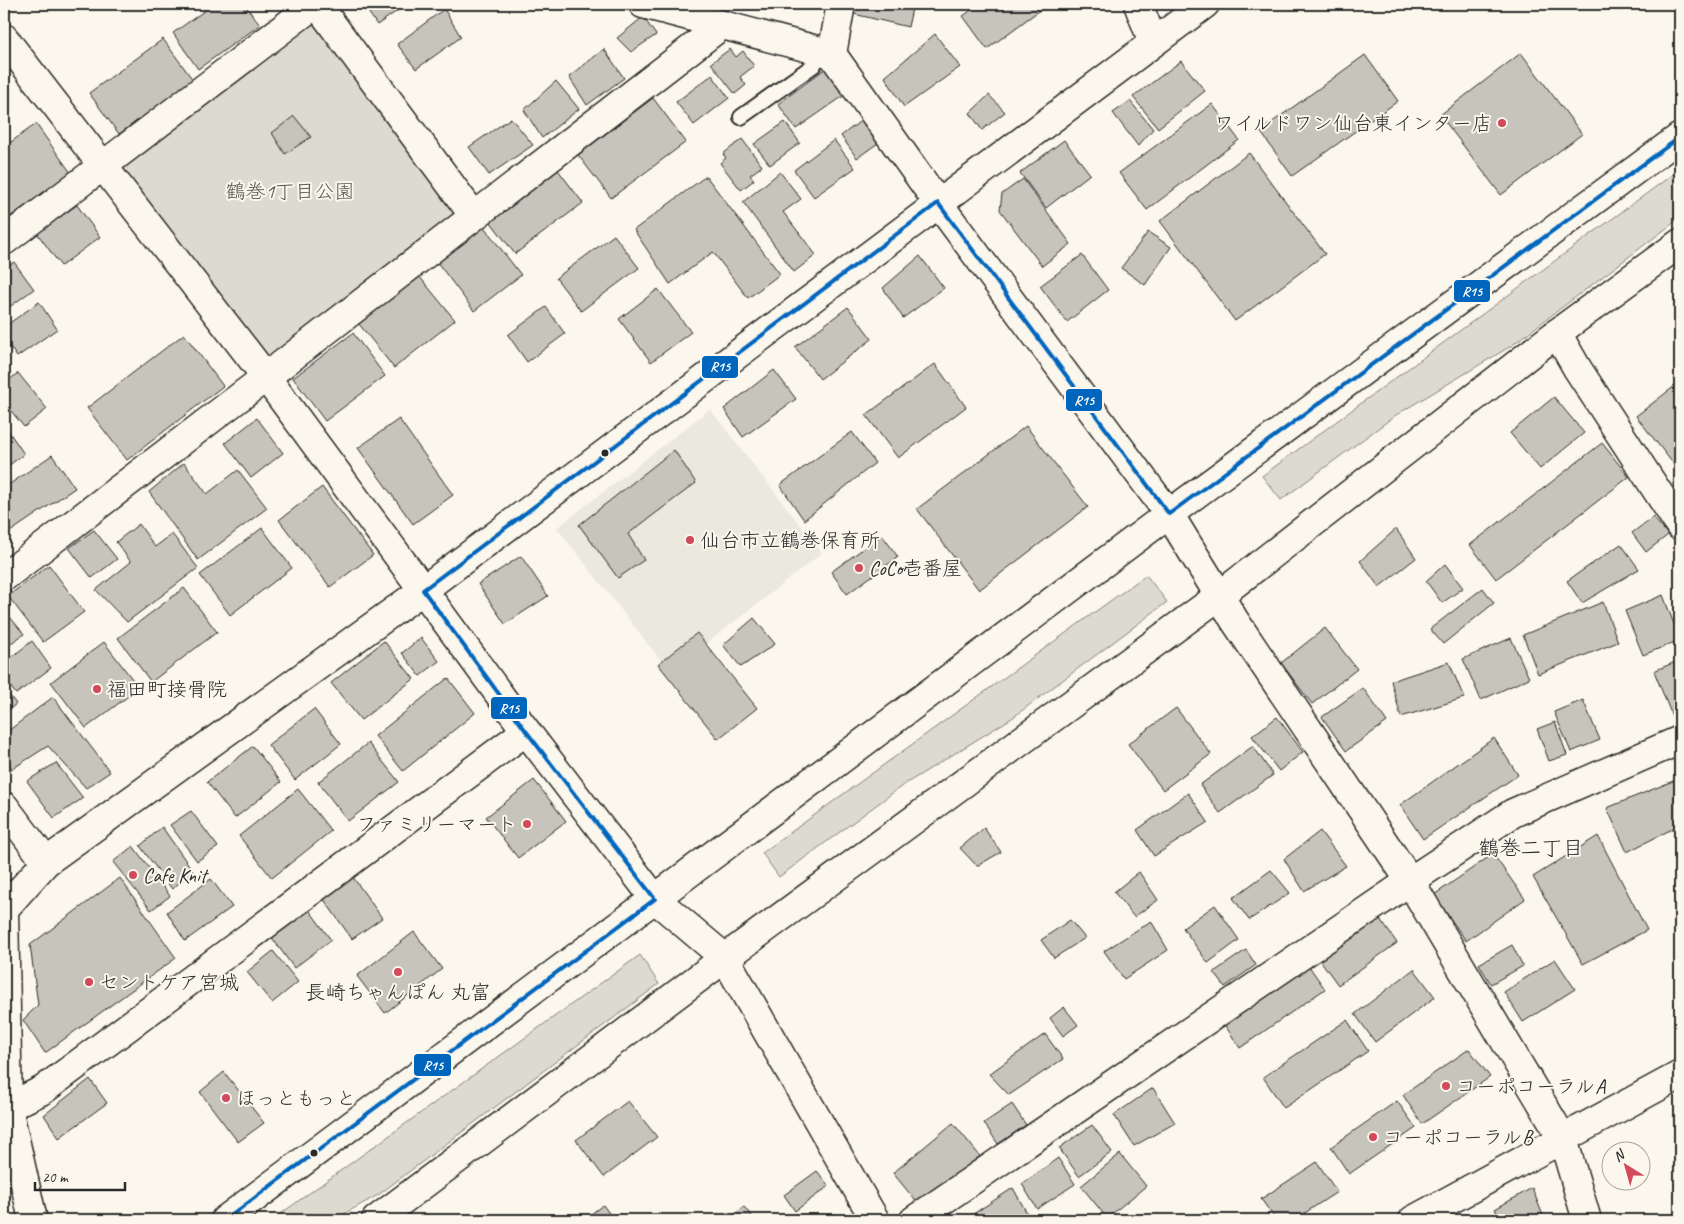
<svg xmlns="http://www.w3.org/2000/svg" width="1684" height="1224" viewBox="0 0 1684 1224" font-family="Caveat,'Klee One',sans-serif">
<rect width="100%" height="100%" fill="#fbf7ec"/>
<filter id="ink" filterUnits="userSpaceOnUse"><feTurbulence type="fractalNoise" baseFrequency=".02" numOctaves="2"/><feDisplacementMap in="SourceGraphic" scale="10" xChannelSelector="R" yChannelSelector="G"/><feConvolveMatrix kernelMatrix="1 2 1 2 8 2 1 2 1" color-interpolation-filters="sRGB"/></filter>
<g filter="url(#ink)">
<!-- built -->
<path fill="#ebe8de" d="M710,409L822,553L670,672L557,528Z"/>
<!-- green -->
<g fill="#dddad0" stroke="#84827e">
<path d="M315,4L474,216L266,377L102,166Z"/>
<path d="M1680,169V218L1511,346L1396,415L1281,500L1262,476Z"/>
<path d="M1146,575L1167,602L1012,718L902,786L779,877L762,853Z"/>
<path d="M640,955L659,984L378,1195L333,1220H272Z"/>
</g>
<!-- building -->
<g fill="#c7c4bc" stroke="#2b2b2b">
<path d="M214,4H244L260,25L198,69L173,33Z"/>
<path d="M363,4H407L377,25Z"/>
<path d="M737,4H764L762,9Z"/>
<path d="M856,4H913L908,27L854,14Z"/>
<path d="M980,4H1048L987,49L963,16Z"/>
<path d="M444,9L461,37L416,69L397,44Z"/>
<path d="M643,17L656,35L631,52L617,38Z"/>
<path d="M935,34L960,67L904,107L885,77Z"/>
<path d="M163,39L193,80L119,134L89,93Z"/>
<path d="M604,49L624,78L587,105L569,77Z"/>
<path d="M730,49L736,57L743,51L754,66L740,77L746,85L735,94L711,63Z"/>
<path d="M1521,53L1582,134L1501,195L1440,115Z"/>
<path d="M1365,55L1398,101L1292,176L1260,131Z"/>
<path d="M1181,61L1205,91L1158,128L1133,97Z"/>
<path d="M826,68L845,95L796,129L778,104Z"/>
<path d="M712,75L729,98L694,125L676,102Z"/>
<path d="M556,81L579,109L542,138L524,110Z"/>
<path d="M989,95L1005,112L982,130L970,113Z"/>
<path d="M653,98L686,142L611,198L578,155Z"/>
<path d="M1130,101L1153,129L1138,146L1113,113Z"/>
<path d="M1212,104L1239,140L1147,210L1119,173Z"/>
<path d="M294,116L311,137L285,154L272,133Z"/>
<path d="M511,118L533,145L489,175L469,147Z"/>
<path d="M863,119L878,143L857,158L841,136Z"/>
<path d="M785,122L800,143L770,165L754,144Z"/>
<path d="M36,124L71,173L4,221V147Z"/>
<path d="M742,139L762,166L750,175L754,180L741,190L720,163L726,158L723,154Z"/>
<path d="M834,140L855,168L814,197L794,170Z"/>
<path d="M1064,140L1090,174L1046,208L1020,173Z"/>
<path d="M1249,153L1325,254L1235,321L1160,221Z"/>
<path d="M558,170L583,203L515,254L490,221Z"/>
<path d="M780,172L801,199L783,212L816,255L794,272L743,202Z"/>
<path d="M706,176L780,274L748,298L713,252L670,284L634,230Z"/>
<path d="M1023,179L1071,244L1042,266L1000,210L1002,194Z"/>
<path d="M77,205L100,237L61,266L37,233Z"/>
<path d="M481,223L521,275L474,311L434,258Z"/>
<path d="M1148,232L1171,247L1145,285L1121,268Z"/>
<path d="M614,235L639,268L581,311L556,278Z"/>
<path d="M1082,255L1108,290L1067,322L1040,286Z"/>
<path d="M920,256L944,288L903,318L883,288Z"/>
<path d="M14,262L34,289L4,311V269Z"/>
<path d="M419,276L455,320L394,368L359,324Z"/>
<path d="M658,289L691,332L651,362L619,319Z"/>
<path d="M39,302L57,329L17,357L4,339V327Z"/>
<path d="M546,307L565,334L527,362L508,335Z"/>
<path d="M848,307L872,339L820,379L795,347Z"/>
<path d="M353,333L385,376L325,421L293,378Z"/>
<path d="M184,334L223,386L127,460L87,408Z"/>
<path d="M935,364L966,407L898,458L866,415Z"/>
<path d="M774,370L796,399L743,437L724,409Z"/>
<path d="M18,373L47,409L24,427L4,402V384Z"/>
<path d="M1680,382V461L1675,466L1636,416Z"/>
<path d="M1554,397L1584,433L1540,469L1510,433Z"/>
<path d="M257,418L283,453L251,478L225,443Z"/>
<path d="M399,419L453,495L413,524L358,448Z"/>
<path d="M1026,426L1088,507L979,590L917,509Z"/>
<path d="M7,429L24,454L4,469V431Z"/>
<path d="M852,432L875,463L804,520L780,485Z"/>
<path d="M1602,443L1629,477L1496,579L1470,545Z"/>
<path d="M674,450L696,483L628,534L644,560L618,578L579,525Z"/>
<path d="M52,455L75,488L4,536V488Z"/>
<path d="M184,463L207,494L238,470L267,508L198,560L149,492Z"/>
<path d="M322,487L373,555L330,587L279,520Z"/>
<path d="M1653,517L1668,535L1646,552L1632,533Z"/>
<path d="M139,524L155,547L172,534L198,568L127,622L96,590L131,562L116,542Z"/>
<path d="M262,528L292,568L230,615L200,575Z"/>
<path d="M1396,529L1416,558L1379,587L1360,561Z"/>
<path d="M94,530L117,559L92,578L69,548Z"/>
<path d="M882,535L898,557L847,594L831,572Z"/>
<path d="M1621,544L1639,569L1582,603L1567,581Z"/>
<path d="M521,556L548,596L505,624L478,584Z"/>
<path d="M1445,564L1463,588L1442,603L1426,581Z"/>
<path d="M49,565L84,612L43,642L8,596Z"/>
<path d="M184,588L217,632L151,682L118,638Z"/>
<path d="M1483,588L1494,603L1443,644L1430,629Z"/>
<path d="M1663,595L1680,640L1643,655L1625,611Z"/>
<path d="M1603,602L1618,642L1538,674L1523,635Z"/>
<path d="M5,611L24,634L4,648V612Z"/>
<path d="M754,618L775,644L741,667L723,645Z"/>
<path d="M1325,628L1357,669L1312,704L1281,663Z"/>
<path d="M697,633L757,708L718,739L658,664Z"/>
<path d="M421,638L439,661L420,676L402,653Z"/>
<path d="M1511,638L1529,678L1481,700L1463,659Z"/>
<path d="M32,641L51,668L16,694L4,678V663Z"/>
<path d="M384,641L414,679L361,720L331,683Z"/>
<path d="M104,642L139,688L86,728L51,682Z"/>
<path d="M1680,660V713L1672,716L1654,671Z"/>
<path d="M1449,662L1464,698L1401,717L1391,681Z"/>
<path d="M448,678L475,713L403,771L375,736Z"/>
<path d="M4,688L16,704L4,714Z"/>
<path d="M1363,688L1387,722L1346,751L1322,717Z"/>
<path d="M53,697L110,772L86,788L48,746L12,769L4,755V734Z"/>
<path d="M1583,700L1600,740L1571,752L1554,712Z"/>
<path d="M1176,708L1211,754L1163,790L1128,744Z"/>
<path d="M314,709L341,744L295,780L268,745Z"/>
<path d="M1277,717L1303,752L1279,771L1252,736Z"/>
<path d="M1555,722L1567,755L1549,761L1537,729Z"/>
<path d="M1494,738L1518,775L1423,839L1400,805Z"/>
<path d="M368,743L399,782L348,821L318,782Z"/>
<path d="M253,746L281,782L235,818L207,782Z"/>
<path d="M1253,746L1273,775L1220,813L1200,785Z"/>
<path d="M56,763L83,798L54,818L27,781Z"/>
<path d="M1678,779L1680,784V825L1627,852L1607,808Z"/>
<path d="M534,780L566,821L518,858L486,817Z"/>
<path d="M298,789L331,831L272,878L239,836Z"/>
<path d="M1188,793L1208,822L1154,856L1137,830Z"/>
<path d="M191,811L218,847L197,861L170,825Z"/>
<path d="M162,827L193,871L172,889L140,846Z"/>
<path d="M984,828L1001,852L977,866L960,848Z"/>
<path d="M1320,831L1346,866L1304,891L1284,859Z"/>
<path d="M1598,836L1647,930L1583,964L1533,877Z"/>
<path d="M133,846L170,896L151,910L113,862Z"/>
<path d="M1493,854L1525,899L1466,941L1434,895Z"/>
<path d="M1271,870L1290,893L1249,920L1233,898Z"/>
<path d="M1139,872L1158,900L1134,917L1114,892Z"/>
<path d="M350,873L382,918L352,939L320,894Z"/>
<path d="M120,878L176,958L45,1053L23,1020L38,1005L30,945Z"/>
<path d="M211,879L232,907L185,941L167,912Z"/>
<path d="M1215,905L1239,940L1208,963L1183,928Z"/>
<path d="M307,907L331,940L294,968L270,935Z"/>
<path d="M1377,915L1397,943L1338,985L1318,957Z"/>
<path d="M1070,920L1085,938L1054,958L1041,940Z"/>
<path d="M1151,921L1168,950L1124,979L1104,951Z"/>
<path d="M414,932L442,969L385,1013L357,976Z"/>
<path d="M1512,945L1523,966L1491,984L1479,964Z"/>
<path d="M1246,950L1256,965L1225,987L1214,972Z"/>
<path d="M273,951L298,982L272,1003L247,972Z"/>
<path d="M1555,959L1575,989L1523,1022L1504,992Z"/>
<path d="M1306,962L1325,989L1240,1048L1222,1021Z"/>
<path d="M1414,969L1435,997L1375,1042L1355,1014Z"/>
<path d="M1064,1007L1078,1025L1063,1036L1050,1018Z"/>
<path d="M1347,1020L1368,1051L1284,1108L1263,1077Z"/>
<path d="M1045,1034L1063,1059L1009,1095L989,1074Z"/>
<path d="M1469,1049L1490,1077L1422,1124L1403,1095Z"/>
<path d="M224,1072L264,1123L238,1142L200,1092Z"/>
<path d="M90,1079L107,1103L59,1138L44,1115Z"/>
<path d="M1153,1088L1175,1123L1134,1146L1114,1115Z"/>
<path d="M628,1101L657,1137L604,1177L576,1140Z"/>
<path d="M1397,1101L1416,1128L1349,1174L1331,1147Z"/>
<path d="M1012,1104L1026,1125L998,1144L984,1123Z"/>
<path d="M953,1123L980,1156L919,1205L893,1173Z"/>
<path d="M1092,1125L1112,1152L1079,1176L1059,1148Z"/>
<path d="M1120,1154L1146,1186L1107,1218L1081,1186Z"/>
<path d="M1058,1158L1075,1184L1037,1209L1022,1184Z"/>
<path d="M1317,1162L1337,1192L1294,1220H1276L1261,1199Z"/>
<path d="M817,1171L829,1186L795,1211L784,1195Z"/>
<path d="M1013,1188L1028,1215L1020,1220H964Z"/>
<path d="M1532,1188L1544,1218L1539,1220H1501L1495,1209Z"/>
<path d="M603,1205L614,1220H583Z"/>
<path d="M744,1207L755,1220H727Z"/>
</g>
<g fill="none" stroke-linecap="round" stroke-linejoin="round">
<!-- service casing -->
<g stroke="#2b2b2b" stroke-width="18">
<path id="service" d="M741,117L814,65L818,50"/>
</g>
<!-- minor casing -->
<g stroke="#2b2b2b" stroke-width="31">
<g id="minor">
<path d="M317,4L474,216"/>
<path d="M643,4L832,54L938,203L1169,514L1235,621L1410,881L1563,1139L1587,1220"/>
<path d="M1138,4L1153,42"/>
<path d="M4,38L266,377L423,590"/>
<path d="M832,54L841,4"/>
<path d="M4,241L315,4"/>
<path d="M1557,333L1577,368L1680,526"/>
<path d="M4,577L266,377L722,25"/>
<path d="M4,806L46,862"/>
<path d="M4,909L46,862L423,590L1205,4"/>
<path d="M4,910L8,1108L33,1220"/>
<path d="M4,1109L43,1090L526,731"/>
<path d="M914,1220L1410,881L1513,813L1680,740"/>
<path d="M1413,1220L1680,1075"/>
</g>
</g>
<!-- tertiary casing -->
<g stroke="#2b2b2b" stroke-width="31">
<g id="tertiary">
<path d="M423,590L526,731L655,899L725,958L875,1220"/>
<path d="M225,1220L1169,514L1680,137"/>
<path d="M376,1220L725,958L1219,596L1557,333L1680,243"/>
</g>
</g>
<!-- service -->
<use href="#service" stroke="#fbf7ec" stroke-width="14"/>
<!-- minor -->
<use href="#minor" stroke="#fbf7ec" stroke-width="28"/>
<!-- tertiary -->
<use href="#tertiary" stroke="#fbf7ec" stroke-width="28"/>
<!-- bus-1 casing -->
<g stroke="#fbf7ec" stroke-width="8">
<path id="bus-1" d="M225,1220L655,899L526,731L423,590L938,203L1169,514L1680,137"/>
</g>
<!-- bus-1 -->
<use href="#bus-1" stroke="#0065bd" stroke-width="4"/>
</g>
</g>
<!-- markers -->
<g fill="#d1495b" stroke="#fbf7ec" stroke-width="2">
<circle cx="1502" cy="123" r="5"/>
<circle cx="690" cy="540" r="5"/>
<circle cx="859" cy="568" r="5"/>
<circle cx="97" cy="689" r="5"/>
<circle cx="527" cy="824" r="5"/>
<circle cx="133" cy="875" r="5"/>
<circle cx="398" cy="972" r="5"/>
<circle cx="89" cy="982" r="5"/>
<circle cx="1446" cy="1086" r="5"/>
<circle cx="226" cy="1098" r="5"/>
<circle cx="1373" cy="1137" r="5"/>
</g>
<g fill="#2b2b2b" stroke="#fbf7ec" stroke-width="2">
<circle cx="605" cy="453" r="4.5"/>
<circle cx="314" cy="1153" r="4.5"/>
</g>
<g text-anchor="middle" stroke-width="4" stroke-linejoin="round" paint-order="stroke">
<!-- poi labels -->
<g font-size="20" fill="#2b2b2b" stroke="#fbf7ec" text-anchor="start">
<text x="1492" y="130" text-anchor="end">ワイルドワン仙台東インター店</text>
<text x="700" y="547">仙台市立鶴巻保育所</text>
<text x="869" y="575">CoCo壱番屋</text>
<text x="107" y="696">福田町接骨院</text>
<text x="517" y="831" text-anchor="end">ファミリーマート</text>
<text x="143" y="882">Cafe Knit</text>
<text x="99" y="989">セントケア宮城</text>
<text x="398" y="999" text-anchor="middle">長崎ちゃんぽん 丸富</text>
<text x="1456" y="1093">コーポコーラルA</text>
<text x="236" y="1105">ほっともっと</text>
<text x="1383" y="1144">コーポコーラルB</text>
</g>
<!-- park labels -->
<g font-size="20" fill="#585754" stroke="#fbf7ec">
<text x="290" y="198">鶴巻1丁目公園</text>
</g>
<!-- neighbourhood labels -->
<g font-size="21" fill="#2b2b2b" stroke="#fbf7ec">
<text x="1531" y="855">鶴巻二丁目</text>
</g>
</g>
<g stroke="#fbf7ec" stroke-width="2">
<rect x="1453" y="279" width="38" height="24" rx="5" fill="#0065bd"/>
<rect x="701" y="355" width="38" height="24" rx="5" fill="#0065bd"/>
<rect x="1065" y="388" width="38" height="24" rx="5" fill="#0065bd"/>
<rect x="490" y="696" width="38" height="24" rx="5" fill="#0065bd"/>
<rect x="413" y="1053" width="39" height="24" rx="5" fill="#0065bd"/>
</g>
<g font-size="14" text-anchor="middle" font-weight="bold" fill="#fff">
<text x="1472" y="296">R15</text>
<text x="720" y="371">R15</text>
<text x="1084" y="405">R15</text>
<text x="509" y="713">R15</text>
<text x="433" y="1070">R15</text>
</g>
<!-- margin -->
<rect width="1684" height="1224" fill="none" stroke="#fbf7ec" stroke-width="20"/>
<rect x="10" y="10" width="1664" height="1204" fill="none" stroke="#2b2b2b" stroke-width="2" filter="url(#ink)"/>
<!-- north arrow -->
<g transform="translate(1626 1166) rotate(323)"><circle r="24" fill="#fbf7ec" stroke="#a8a59f"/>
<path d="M0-4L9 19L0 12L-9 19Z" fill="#d1495b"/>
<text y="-8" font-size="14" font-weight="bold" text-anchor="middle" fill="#2b2b2b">N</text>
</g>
<!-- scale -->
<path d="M35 1182v8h90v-8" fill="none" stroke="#2b2b2b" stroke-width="2.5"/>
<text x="42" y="1182" font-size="15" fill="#2b2b2b" stroke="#fbf7ec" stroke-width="4" paint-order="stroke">20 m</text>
</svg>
